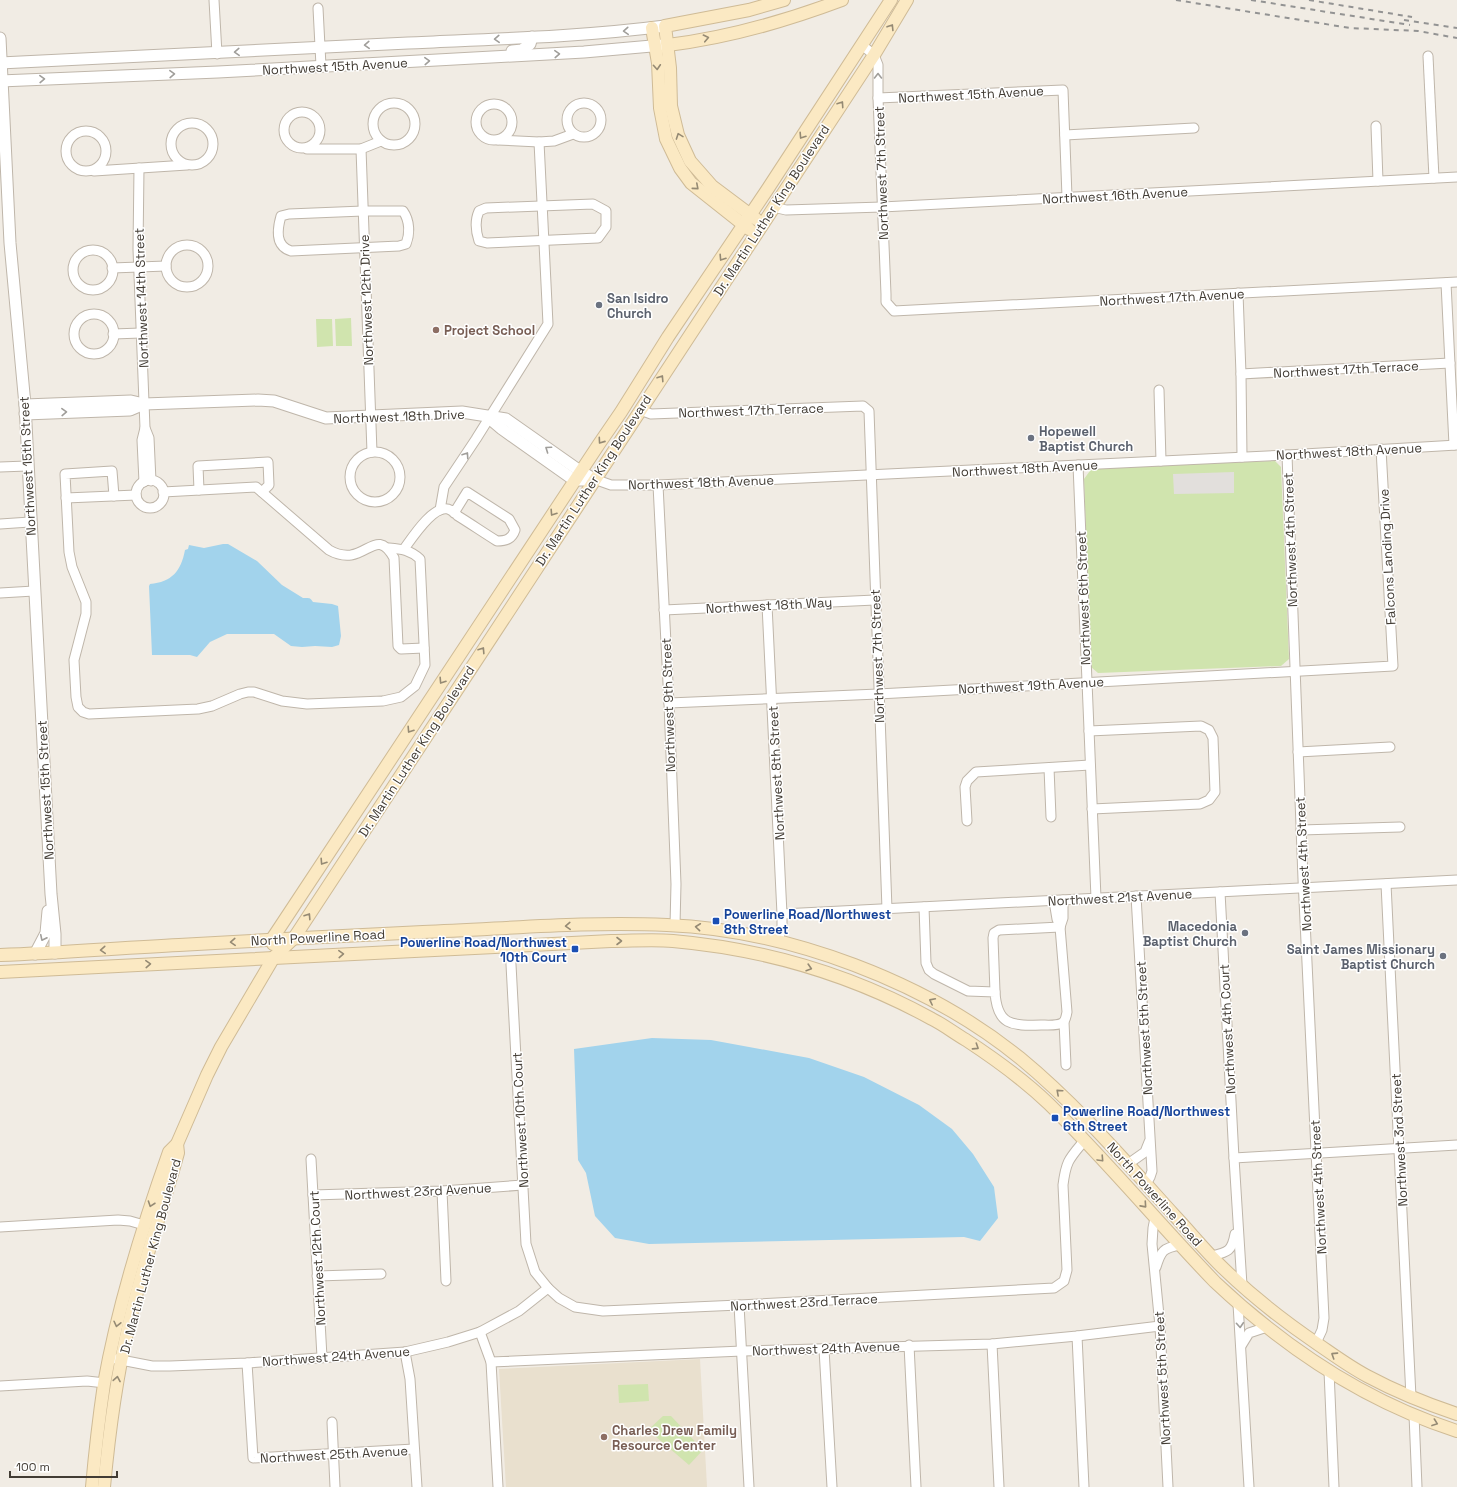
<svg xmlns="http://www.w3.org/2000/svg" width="1457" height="1487" viewBox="0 0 1457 1487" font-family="'Space Grotesk',sans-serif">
<rect width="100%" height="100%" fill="#f1ece4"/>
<!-- education -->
<path fill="#e9e0ce" d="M700,1359L707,1487H506L499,1369Z"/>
<!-- green -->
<g fill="#d0e4ae">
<path d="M351,318L352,346H336L335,319Z"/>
<path d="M316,319H332L333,346L317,347Z"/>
<path d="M1275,461L1281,467L1289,659L1281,666L1098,673L1091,667L1084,479L1092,468Z"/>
<path d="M648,1384L649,1401L619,1403L618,1385Z"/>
<path d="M663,1416H671L703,1450L689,1465L648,1430Z"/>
</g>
<!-- parking -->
<path fill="#e2dfdc" d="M1234,472V493L1174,494L1173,474Z"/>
<!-- water -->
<g fill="#a2d3ec">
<path d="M223,544H228L257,561L282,585L303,598C309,598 310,597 313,602L332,604L338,606L341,636L339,645L332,647L315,646L302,647L291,646L274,634H227L210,642L197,657L190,655H152L149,586L150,584C172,582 181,571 185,550L188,549L189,545L204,548Z"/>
<path d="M652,1038L711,1040L809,1058L864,1077L919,1105L952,1129L973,1154L994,1187L998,1218L980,1241L964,1237L649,1244L615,1238L595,1216L586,1173L578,1160L574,1049Z"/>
</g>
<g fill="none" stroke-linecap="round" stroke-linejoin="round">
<!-- minor casing -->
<g stroke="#bfb6aa" stroke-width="11">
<g id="minor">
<path d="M214,0L217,54"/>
<path d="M318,8L321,66"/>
<path d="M862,45L874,55L878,65V98L886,294V302L894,311L1457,282"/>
<path d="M1428,56L1434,178"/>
<path d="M878,98L1063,90L1067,197"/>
<circle cx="584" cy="120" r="17"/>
<circle cx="394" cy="124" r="21"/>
<circle cx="494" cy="122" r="18"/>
<circle cx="302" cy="130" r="18"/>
<circle cx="192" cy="144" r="21"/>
<path d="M1376,126L1378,181"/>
<circle cx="86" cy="151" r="20"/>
<path d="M1065,135L1194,128"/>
<path d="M498,140L539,142L554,141L573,134"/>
<path d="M307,149H361L381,141"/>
<path d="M361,149L372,452"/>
<path d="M139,168L138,249L145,428L149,438L151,481"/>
<path d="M94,171L187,165"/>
<path d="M593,204L606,211V227L598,238L487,243L479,241C476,232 475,220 479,211L486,208Z"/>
<path d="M773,207L786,210L882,207L1457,177"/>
<path d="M363,211H403C410,221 410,234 406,244L399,246L291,251C275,246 277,230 281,216L289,214Z"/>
<circle cx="187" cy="266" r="21"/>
<circle cx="93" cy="270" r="20"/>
<path d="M112,268L166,266"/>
<path d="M1446,283L1454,445"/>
<path d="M1238,293L1241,374L1242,457"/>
<circle cx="94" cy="334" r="20"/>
<path d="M113,334L141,333"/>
<path d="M1241,374L1450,363"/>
<path d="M1159,390L1161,461"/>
<path d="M640,410L651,414L863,406L869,411L887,909"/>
<circle cx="375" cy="477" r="25"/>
<path d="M1287,455L1303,879L1324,1318L1322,1330L1316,1343"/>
<path d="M1078,465L1096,898"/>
<path d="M0,467L27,466"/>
<path d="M594,479L611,485H658L1287,455L1457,445"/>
<circle cx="150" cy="494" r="14"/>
<path d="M144,482L142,440L145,428"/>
<path d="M658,485L669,703L676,884L675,925"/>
<path d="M199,490L198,466L268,462L269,485L262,492"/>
<path d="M163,492L256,487L329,550C336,554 343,556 351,555C370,552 379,531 394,558L398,646L401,649L424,648"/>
<path d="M114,496L112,471L65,474L69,552L72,567L86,602V614L74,660L76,697L78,707L83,712L89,714L198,709L212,706L240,694L248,692H254L282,701L307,704L383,701L401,697L415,686L425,665L420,559C410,550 402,549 389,548"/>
<path d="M66,498L136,495"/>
<path d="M440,510L444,487L476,439L548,324L539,142"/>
<path d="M0,524L30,522"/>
<path d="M404,549C412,538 433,505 448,509C451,510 456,514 458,516C471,524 484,533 497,541C506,541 512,539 515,530L509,519L467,492L454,513"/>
<path d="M0,593L34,591"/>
<path d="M767,605L782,914V927L778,941"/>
<path d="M664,610L875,600"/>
<path d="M669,703L878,694L1393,666L1381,449"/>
<path d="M1089,731L1201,726L1209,730L1213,738L1215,792L1209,800L1200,804L1092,809"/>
<path d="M1298,752L1390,747"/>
<path d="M1049,768L1051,817"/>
<path d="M967,821L965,787L967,781L976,772L1090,765"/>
<path d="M1301,830L1400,827"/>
<path d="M1386,884L1411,1397"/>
<path d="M1220,892L1234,1158L1242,1285"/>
<path d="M1136,896L1152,1171L1150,1177L1146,1184"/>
<path d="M924,907L926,963L929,970L934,974L968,991L995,992C997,1025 1011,1026 1041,1025C1047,1025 1057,1026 1062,1023C1066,1021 1066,1016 1067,1012L1060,927L1057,919L1054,901"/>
<path d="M782,914L1457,880"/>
<path d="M1060,927L1063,918V900"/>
<path d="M510,946L526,1244L535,1272L548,1288L559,1298L575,1307L603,1311L739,1305L1054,1288L1064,1281L1067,1270L1063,1185C1066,1161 1069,1159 1084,1141"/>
<path d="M995,992L993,938L994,933L999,930L1060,927"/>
<path d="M1064,1022L1066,1065"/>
<path d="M1234,1158L1457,1145"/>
<path d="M311,1159L322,1357"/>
<path d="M1128,1164L1145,1152L1149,1142"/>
<path d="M442,1191L446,1281"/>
<path d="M313,1195L442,1191L523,1185"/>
<path d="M1155,1218L1153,1228L1152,1244L1160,1326L1168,1487"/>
<path d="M0,1227L118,1220L130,1221L144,1225"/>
<path d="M1212,1256C1228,1252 1232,1251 1235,1234"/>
<path d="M1156,1267C1161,1251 1163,1248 1180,1245"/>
<path d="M317,1276L381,1274"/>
<path d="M1238,1304L1249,1487"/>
<path d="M739,1305L749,1487"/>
<path d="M480,1332L491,1362L498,1487"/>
<path d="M1077,1336L1084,1487"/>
<path d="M992,1344L999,1487"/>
<path d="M909,1345L916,1487"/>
<path d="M1241,1346L1249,1333L1267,1327"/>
<path d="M824,1349L832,1487"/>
<path d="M405,1352L410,1379L417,1487"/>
<path d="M116,1359L152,1366H170L247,1363L405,1352L448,1342L480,1332L519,1311L548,1288"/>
<path d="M491,1362L742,1351L992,1344L1077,1336L1160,1326"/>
<path d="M247,1363L253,1458L414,1449"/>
<path d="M1329,1371L1334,1487"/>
<path d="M0,1386L87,1381L105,1383"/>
<path d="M1414,1415L1417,1487"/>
<path d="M332,1422L335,1487"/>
</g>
</g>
<!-- tertiary casing -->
<g stroke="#bfb6aa" stroke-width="13">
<g id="tertiary">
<path d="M0,38L10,243L25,405L51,894L55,934V953"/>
<path d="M512,51L522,50L530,44L532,37"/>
<path d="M0,63C136,57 272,50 408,43C494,39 580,37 665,26"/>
<path d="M0,81L218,72L584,52L663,45"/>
<path d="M25,405L131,401L144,404L258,400L274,401L326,418L462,412L506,419L580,471L594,479"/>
<path d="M25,414L130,410L144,404"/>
<path d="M489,418L502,429L574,480H584"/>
<path d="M35,954L46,933L48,911"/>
</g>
</g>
<!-- secondary casing -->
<g stroke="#cfbb96" stroke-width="14">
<g id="secondary">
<path d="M652,28L658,63L660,108L666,139L680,168L691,183L749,229"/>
<path d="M668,45C727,38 786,21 842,0"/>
<path d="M756,219L712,186L690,161L678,135L671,106L670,68L665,26L749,10L784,0"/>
<path d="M273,944L272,939L280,927L599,444L621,412L668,337L767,190L891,0"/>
<path d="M0,955C60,953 119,948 179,945C260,940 342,936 423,932C504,929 586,921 667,925C789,930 926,982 1020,1058C1077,1105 1125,1161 1174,1215C1191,1233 1206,1252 1224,1269C1253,1297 1285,1322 1319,1345C1335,1356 1350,1367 1367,1376C1395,1391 1427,1404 1457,1414"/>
<path d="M0,972L611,941C632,941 653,939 673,941C764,949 852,975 932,1019C944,1025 954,1033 966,1040C995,1059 1024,1080 1049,1104C1107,1161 1159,1224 1215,1282C1284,1347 1366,1402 1457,1431"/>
<path d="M92,1487C95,1453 99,1418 104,1384C118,1305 142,1228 169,1152L177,1144L207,1075L221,1047L274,957L294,938L874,55L907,0"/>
<path d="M104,1487C109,1433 116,1380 128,1328C141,1269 162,1211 178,1153L177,1144"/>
</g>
</g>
<!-- minor -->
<use href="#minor" stroke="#fff" stroke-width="9"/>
<!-- tertiary -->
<use href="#tertiary" stroke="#fff" stroke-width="11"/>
<!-- secondary -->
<use href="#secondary" stroke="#fbe9c3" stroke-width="12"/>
<!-- rail -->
<g stroke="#939393" stroke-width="2" stroke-dasharray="5 5" stroke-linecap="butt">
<path d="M1176,0L1350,28L1418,31L1457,38"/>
<path d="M1251,0L1410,25"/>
<path d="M1309,0L1412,17"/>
<path d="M1404,20L1457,28"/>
</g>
</g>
<!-- one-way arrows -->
<defs><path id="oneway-chevron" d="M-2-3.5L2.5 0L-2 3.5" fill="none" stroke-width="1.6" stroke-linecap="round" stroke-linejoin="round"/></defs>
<g stroke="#958a74">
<use href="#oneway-chevron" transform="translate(891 27) rotate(-58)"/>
<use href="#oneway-chevron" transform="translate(706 38) rotate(-12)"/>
<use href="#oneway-chevron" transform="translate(657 67) rotate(86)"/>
<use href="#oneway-chevron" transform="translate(841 104) rotate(-56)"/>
<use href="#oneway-chevron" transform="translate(679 136) rotate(-110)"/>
<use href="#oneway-chevron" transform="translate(802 136) rotate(123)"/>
<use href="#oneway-chevron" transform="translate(696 187) rotate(41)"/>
<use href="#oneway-chevron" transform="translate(722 258) rotate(123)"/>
<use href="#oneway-chevron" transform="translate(661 378) rotate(-57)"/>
<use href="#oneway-chevron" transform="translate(601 441) rotate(125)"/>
<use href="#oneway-chevron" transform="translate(553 513) rotate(123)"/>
<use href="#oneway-chevron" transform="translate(482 650) rotate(-57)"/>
<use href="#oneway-chevron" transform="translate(442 681) rotate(123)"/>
<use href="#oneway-chevron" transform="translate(410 730) rotate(123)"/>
<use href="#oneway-chevron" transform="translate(323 862) rotate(123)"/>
<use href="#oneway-chevron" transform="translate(308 916) rotate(-57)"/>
<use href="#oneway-chevron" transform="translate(568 926) rotate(177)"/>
<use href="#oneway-chevron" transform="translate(698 927) rotate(-174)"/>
<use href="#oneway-chevron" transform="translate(619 941)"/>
<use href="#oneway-chevron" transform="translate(233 942) rotate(177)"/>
<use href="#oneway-chevron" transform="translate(103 950) rotate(176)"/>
<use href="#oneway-chevron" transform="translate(341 954) rotate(-3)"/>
<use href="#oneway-chevron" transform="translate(148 964) rotate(-3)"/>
<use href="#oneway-chevron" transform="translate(809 968) rotate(17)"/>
<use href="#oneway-chevron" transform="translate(932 1001) rotate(-153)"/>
<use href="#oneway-chevron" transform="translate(976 1047) rotate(33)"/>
<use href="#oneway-chevron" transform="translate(1059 1092) rotate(-138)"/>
<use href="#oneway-chevron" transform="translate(1101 1159) rotate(47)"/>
<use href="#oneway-chevron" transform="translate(151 1204) rotate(109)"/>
<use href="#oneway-chevron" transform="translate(1144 1205) rotate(48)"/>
<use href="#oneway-chevron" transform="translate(117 1324) rotate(103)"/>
<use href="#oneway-chevron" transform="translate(1334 1355) rotate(-147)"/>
<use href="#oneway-chevron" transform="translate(117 1379) rotate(-80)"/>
<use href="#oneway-chevron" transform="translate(1435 1423) rotate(20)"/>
</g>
<g stroke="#a09e9a">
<use href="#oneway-chevron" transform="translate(626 31) rotate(176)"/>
<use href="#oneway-chevron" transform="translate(497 39) rotate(177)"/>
<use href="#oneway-chevron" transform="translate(367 45) rotate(177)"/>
<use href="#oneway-chevron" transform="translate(237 52) rotate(177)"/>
<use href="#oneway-chevron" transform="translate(557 54) rotate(-3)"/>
<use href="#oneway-chevron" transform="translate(427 61) rotate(-3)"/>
<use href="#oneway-chevron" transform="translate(172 74) rotate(-2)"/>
<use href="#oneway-chevron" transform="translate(878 76) rotate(-90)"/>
<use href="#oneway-chevron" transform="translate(42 79) rotate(-2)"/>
<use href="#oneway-chevron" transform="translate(64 412) rotate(-2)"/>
<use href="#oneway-chevron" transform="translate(548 449) rotate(-145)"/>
<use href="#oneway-chevron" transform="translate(466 455) rotate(-56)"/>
<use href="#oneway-chevron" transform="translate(43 938) rotate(116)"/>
<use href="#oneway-chevron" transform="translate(1240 1325) rotate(86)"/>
</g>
<!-- markers -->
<g fill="#6b7280" stroke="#fff" stroke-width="1.5">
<circle cx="599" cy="305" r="4"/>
<circle cx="1031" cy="438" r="4"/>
<circle cx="1245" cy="933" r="4"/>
<circle cx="1443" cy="956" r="4"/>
</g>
<g fill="#8d6e63" stroke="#fff" stroke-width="1.5">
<circle cx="436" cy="330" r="4"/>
<circle cx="604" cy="1437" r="4"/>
</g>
<g fill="#1a4fb4" stroke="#fff" stroke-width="1.5">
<rect x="712" y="917" width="8" height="8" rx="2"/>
<rect x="571" y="945" width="8" height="8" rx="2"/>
<rect x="1051" y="1114" width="8" height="8" rx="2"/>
</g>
<g text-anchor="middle" stroke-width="3" stroke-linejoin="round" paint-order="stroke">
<!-- street labels -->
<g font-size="13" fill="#423c34" stroke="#fff">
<text transform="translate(335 66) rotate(-3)" y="5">Northwest 15th Avenue</text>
<text transform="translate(971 94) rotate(-3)" y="5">Northwest 15th Avenue</text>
<text transform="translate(881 173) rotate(-92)" y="5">Northwest 7th Street</text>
<text transform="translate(1115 195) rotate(-3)" y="5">Northwest 16th Avenue</text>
<text transform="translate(771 210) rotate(-57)" y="5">Dr. Martin Luther King Boulevard</text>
<text transform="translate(1172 297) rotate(-3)" y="5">Northwest 17th Avenue</text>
<text transform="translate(141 298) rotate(-92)" y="5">Northwest 14th Street</text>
<text transform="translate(366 300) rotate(-92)" y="5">Northwest 12th Drive</text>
<text transform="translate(1346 369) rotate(-3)" y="5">Northwest 17th Terrace</text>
<text transform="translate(751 410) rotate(-2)" y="5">Northwest 17th Terrace</text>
<text transform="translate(399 416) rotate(-2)" y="5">Northwest 18th Drive</text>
<text transform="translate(1349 451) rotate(-3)" y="5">Northwest 18th Avenue</text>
<text transform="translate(27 466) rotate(-93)" y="5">Northwest 15th Street</text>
<text transform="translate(1025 468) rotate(-3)" y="5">Northwest 18th Avenue</text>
<text transform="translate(593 480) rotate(-57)" y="5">Dr. Martin Luther King Boulevard</text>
<text transform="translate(701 482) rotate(-2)" y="5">Northwest 18th Avenue</text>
<text transform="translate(1290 540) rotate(-92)" y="5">Northwest 4th Street</text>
<text transform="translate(1387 557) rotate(-93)" y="5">Falcons Landing Drive</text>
<text transform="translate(1083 598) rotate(-92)" y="5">Northwest 6th Street</text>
<text transform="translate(769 605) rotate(-3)" y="5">Northwest 18th Way</text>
<text transform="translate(877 656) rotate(-92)" y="5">Northwest 7th Street</text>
<text transform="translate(1031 685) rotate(-3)" y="5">Northwest 19th Avenue</text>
<text transform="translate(668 705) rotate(-92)" y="5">Northwest 9th Street</text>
<text transform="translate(416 751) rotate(-57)" y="5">Dr. Martin Luther King Boulevard</text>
<text transform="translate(776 773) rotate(-93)" y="5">Northwest 8th Street</text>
<text transform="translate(45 790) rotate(-93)" y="5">Northwest 15th Street</text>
<text transform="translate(1303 864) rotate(-93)" y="5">Northwest 4th Street</text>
<text transform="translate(1120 897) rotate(-3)" y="5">Northwest 21st Avenue</text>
<text transform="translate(318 937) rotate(-3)" y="5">North Powerline Road</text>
<text transform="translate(1144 1028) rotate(-93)" y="5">Northwest 5th Street</text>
<text transform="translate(1227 1029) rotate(-93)" y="5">Northwest 4th Court</text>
<text transform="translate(520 1120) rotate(-93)" y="5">Northwest 10th Court</text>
<text transform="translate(1399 1140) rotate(-93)" y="5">Northwest 3rd Street</text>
<text transform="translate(1318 1187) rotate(-93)" y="5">Northwest 4th Street</text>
<text transform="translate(418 1191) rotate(-3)" y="5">Northwest 23rd Avenue</text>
<text transform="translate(1155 1194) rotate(48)" y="5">North Powerline Road</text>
<text transform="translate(150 1256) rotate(-75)" y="5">Dr. Martin Luther King Boulevard</text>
<text transform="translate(317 1258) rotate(-93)" y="5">Northwest 12th Court</text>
<text transform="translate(804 1302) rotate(-3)" y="5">Northwest 23rd Terrace</text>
<text transform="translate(826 1348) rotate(-2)" y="5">Northwest 24th Avenue</text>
<text transform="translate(336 1356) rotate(-4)" y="5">Northwest 24th Avenue</text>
<text transform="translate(1162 1378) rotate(-93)" y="5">Northwest 5th Street</text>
<text transform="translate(334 1454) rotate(-3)" y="5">Northwest 25th Avenue</text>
</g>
<!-- worship labels -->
<g font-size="13" font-weight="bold" fill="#5b616d" stroke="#fff" text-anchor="start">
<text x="607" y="303">San Isidro<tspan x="607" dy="15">Church</tspan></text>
<text x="1039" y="436">Hopewell<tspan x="1039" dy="15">Baptist Church</tspan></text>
<text x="1237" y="931" text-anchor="end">Macedonia<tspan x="1237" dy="15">Baptist Church</tspan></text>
<text x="1435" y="954" text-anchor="end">Saint James Missionary<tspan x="1435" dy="15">Baptist Church</tspan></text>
</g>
<!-- education labels -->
<g font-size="13" font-weight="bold" fill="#785e54" stroke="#fff" text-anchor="start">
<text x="444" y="335">Project School</text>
<text x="612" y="1435">Charles Drew Family<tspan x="612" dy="15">Resource Center</tspan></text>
</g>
<!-- transit labels -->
<g font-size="13" font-weight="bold" fill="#164399" stroke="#fff" text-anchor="start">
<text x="724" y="919">Powerline Road/Northwest<tspan x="724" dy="15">8th Street</tspan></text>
<text x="567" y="947" text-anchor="end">Powerline Road/Northwest<tspan x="567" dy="15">10th Court</tspan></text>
<text x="1063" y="1116">Powerline Road/Northwest<tspan x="1063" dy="15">6th Street</tspan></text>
</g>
</g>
<!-- scale -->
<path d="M10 1471v6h107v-6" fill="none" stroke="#423c34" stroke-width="2"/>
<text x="16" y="1471" font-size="12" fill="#423c34" stroke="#ffffff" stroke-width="3" paint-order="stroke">100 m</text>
</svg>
